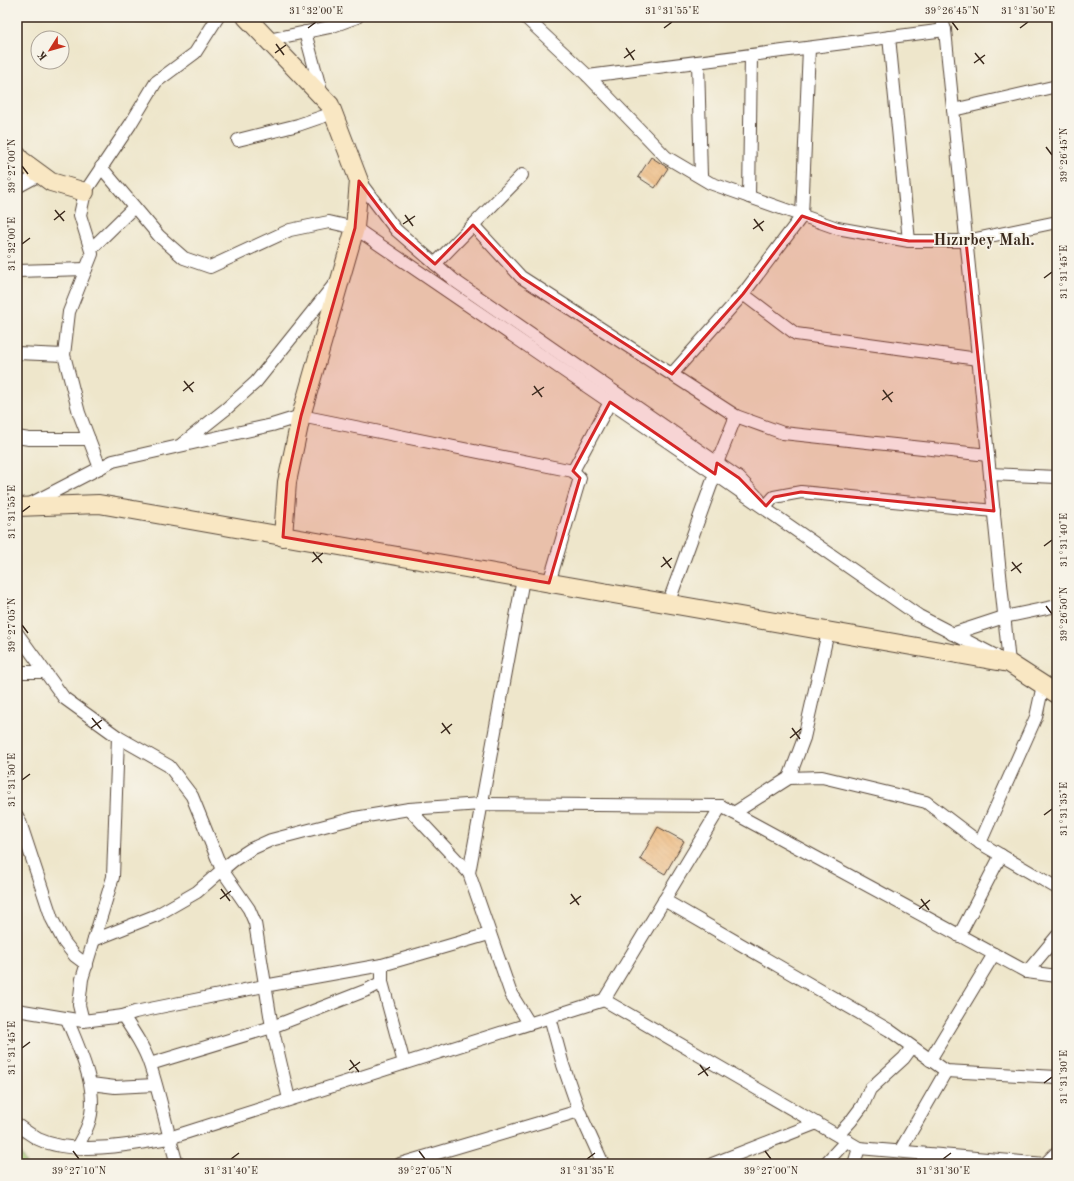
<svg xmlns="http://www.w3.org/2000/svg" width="1074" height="1181" viewBox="0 0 1074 1181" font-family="'Old Standard TT',serif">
<defs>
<pattern id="cemetery-stones" width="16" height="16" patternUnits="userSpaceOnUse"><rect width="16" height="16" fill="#a7cd77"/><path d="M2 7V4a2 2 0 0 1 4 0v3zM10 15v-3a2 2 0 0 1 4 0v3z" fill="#91b066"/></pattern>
<pattern id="building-back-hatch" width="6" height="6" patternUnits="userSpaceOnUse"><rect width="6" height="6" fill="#ebb171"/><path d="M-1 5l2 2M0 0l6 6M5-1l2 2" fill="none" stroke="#ca9861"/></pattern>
</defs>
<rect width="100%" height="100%" fill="#f7f3e8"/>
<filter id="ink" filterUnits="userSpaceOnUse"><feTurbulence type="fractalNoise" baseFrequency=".025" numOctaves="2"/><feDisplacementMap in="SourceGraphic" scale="8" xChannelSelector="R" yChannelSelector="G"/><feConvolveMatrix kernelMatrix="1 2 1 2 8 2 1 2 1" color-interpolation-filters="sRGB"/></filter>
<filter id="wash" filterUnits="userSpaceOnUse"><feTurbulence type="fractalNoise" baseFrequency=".012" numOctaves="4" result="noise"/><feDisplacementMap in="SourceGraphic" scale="16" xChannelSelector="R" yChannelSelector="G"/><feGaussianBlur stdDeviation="0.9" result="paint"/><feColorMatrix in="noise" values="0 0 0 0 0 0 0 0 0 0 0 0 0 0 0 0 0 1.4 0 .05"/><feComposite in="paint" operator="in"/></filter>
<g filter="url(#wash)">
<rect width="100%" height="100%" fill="#eee6cb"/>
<!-- cemetery -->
<path fill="url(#cemetery-stones)" stroke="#717c4a" d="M17,1147L26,1164H17Z"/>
<g id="blocks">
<!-- building -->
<g fill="url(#building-back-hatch)">
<path d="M651,157L668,168L655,188L638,177Z"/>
<path d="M658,827L684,841L665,874L640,859Z"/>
</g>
</g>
</g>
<g filter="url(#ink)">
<use href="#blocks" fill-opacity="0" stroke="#564638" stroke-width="1"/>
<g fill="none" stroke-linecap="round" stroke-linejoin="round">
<!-- street casing -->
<g stroke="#564638" stroke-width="14">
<g id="street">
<path d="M525,17L588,76L666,157L710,183L837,228L909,241H966L1057,222"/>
<path d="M941,17L945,30L1009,663"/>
<path d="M305,32L322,95"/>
<path d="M889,37L909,241"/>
<path d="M268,40L330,27L357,17"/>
<path d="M698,62L701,177"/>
<path d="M588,76L945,30"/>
<path d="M953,110L1057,86"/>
<path d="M238,140L298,125L333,113"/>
<path d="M101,167L159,236L184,258L210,267L290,230L329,222L355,228L715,474L919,616L996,656"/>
<path d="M359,181L396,230L455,281L739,478L759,499"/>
<path d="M17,187L41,174"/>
<path d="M749,197L751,55"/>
<path d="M473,225L521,277L736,416L783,433L988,455"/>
<path d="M91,249L134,207"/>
<path d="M435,264L522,175"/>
<path d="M17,271L86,269"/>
<path d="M743,294L796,334L978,359"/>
<path d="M17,353L64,355"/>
<path d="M672,374L743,294L802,216L809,48"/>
<path d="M17,437L29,439H89"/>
<path d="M182,444L226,409L256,382L337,281"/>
<path d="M100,468L79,413L64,355L69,312L92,254L80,215L85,192L130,125L156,82L195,53L218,17"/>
<path d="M990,474L1057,477"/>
<path d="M30,504L113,461L272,425L301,416L573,471L610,402"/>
<path d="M766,506L774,497L801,492L994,511"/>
<path d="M523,579L469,873L511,994L529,1023"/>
<path d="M549,583L580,478L573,471"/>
<path d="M668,604L715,474L717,463L736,416"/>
<path d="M17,633L64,698L118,737L169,766L192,796L222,870L249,909L255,923L272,1027L289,1099"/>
<path d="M952,634L1004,617L1057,606"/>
<path d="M17,672H45"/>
<path d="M789,778L804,738L828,632"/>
<path d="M409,809L469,873"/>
<path d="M734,813L789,778L822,777L926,802L980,843L1057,888"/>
<path d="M17,816L20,822L52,919L64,942L75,956L87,965"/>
<path d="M980,843L1036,717L1043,685"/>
<path d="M664,900L889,1030L946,1071L1057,1077"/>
<path d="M959,936L1001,855"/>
<path d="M94,940L157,915L197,892L222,870L234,860L251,849L271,840L355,818L409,809L481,804L721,806L1027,972L1057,976"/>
<path d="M382,965V982L404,1063"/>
<path d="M1027,972L1057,936"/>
<path d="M604,1000L859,1148L1045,1164L1057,1152"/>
<path d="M17,1010L83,1021L123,1016C133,1031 144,1047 150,1065C161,1098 167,1131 177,1164"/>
<path d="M123,1016L135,1012L264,986L382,965L489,934"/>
<path d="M550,1017L563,1065L579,1111L603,1164"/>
<path d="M67,1019C79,1049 101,1092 88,1125C85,1133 81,1140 77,1147"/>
<path d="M83,1021L79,1005L82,979L113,877L118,737"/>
<path d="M930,1060L994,954"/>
<path d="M150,1064L272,1027L367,990L382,982"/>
<path d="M91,1084L115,1087L155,1085"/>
<path d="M17,1125C24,1130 31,1135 38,1139C74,1156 131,1145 169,1138L604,1000L721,806"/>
<path d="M838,1135L851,1121L863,1105L870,1089L904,1058L912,1047"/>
<path d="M900,1151L946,1071"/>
<path d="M400,1164L579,1111"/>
<path d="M712,1164L817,1123"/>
<path d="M825,1164L847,1140"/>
<path d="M854,1164L859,1148"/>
</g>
</g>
<!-- secondary casing -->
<g stroke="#564638" stroke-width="20">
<g id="secondary">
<path d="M246,17L330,105L359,181L355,228L301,416L287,482L283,537"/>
<path d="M17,155L21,160L51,182L85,192"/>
<path d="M17,507L99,504L1009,663L1057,694"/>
</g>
</g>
<!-- street -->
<use href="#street" stroke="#fff" stroke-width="12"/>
<!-- secondary -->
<use href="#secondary" stroke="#f9e7c3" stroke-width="18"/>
</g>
</g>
<!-- marked area -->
<path fill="#d62828" fill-opacity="0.2" stroke="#d62828" stroke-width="3" stroke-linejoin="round" d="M359,181L396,230L435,264L473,225L521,277L672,374L743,294L802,216L837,228L909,241H966L994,511L801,492L774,497L766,506L739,478L717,463L715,474L610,402L573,471L580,478L549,583L283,537L287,482L301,416L355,228Z"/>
<!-- ticks -->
<path fill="none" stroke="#3b2a1e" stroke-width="1.5" d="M952,22L958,30M308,28L316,22M664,28L672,22M1020,28L1028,22M276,44L284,55M626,48L634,60M275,53L286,45M975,53L984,64M624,58L635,50M974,63L985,55M1046,147L1052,155M22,166L28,174M55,210L64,221M405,215L413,226M754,219L763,231M54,220L65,211M403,224L415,216M753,229L764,221M22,244L30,238M1044,278L1052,272M184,381L193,392M534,386L542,397M883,390L892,402M183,391L194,382M532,395L544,387M882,400L893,392M22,512L30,506M1044,546L1052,540M313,552L322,563M663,557L671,568M312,562L323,553M1012,562L1021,573M661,567L672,558M1011,571L1022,563M1046,606L1052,614M22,625L28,633M92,718L101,729M442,723L450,734M91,728L102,720M792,728L800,739M441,733L452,724M790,738L801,729M22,780L30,774M1044,815L1052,809M221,889L230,901M571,894L579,905M220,899L231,891M921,899L929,910M570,904L581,896M919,909L930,900M22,1048L30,1042M350,1060L359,1072M700,1065L708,1076M349,1070L360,1062M698,1075L710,1067M1044,1083L1052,1077M73,1151L79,1159M419,1151L425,1159M765,1151L771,1159M231,1159L239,1153M587,1159L595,1153M943,1159L951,1153"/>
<g text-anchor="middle" stroke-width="3.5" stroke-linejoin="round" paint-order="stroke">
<!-- district labels -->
<g font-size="16" font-weight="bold" fill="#3b2a1e" stroke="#f7f3e8">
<text x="984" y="245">Hızırbey Mah.</text>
</g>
</g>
<!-- margin -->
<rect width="1074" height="1181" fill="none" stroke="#f7f3e8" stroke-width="44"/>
<!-- north arrow -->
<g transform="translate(50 50) rotate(233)"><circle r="19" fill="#f7f3e8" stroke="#aca397"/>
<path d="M0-3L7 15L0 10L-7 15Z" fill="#c8321e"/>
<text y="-6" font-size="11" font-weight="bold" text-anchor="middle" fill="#3b2a1e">K</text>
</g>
<rect x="22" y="22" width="1030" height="1137" fill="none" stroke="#3b2a1e" stroke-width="1.5"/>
<g font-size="10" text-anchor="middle" fill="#3b2a1e">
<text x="316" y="14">31°32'00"E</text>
<text x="672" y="14">31°31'55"E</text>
<text x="952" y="14">39°26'45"N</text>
<text x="1028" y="14">31°31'50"E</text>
<text transform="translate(1063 155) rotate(-90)" y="4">39°26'45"N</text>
<text transform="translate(11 166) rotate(-90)" y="4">39°27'00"N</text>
<text transform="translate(11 244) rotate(-90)" y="4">31°32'00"E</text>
<text transform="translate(1063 272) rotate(-90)" y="4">31°31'45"E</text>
<text transform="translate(11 512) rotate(-90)" y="4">31°31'55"E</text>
<text transform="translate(1063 540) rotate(-90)" y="4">31°31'40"E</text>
<text transform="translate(1063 614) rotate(-90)" y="4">39°26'50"N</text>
<text transform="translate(11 625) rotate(-90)" y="4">39°27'05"N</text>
<text transform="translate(11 780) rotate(-90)" y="4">31°31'50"E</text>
<text transform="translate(1063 809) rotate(-90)" y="4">31°31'35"E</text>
<text transform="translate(11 1048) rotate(-90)" y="4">31°31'45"E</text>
<text transform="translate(1063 1077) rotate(-90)" y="4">31°31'30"E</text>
<text x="79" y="1174">39°27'10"N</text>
<text x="231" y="1174">31°31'40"E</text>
<text x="425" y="1174">39°27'05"N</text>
<text x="587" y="1174">31°31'35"E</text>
<text x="771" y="1174">39°27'00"N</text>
<text x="943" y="1174">31°31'30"E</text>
</g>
</svg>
